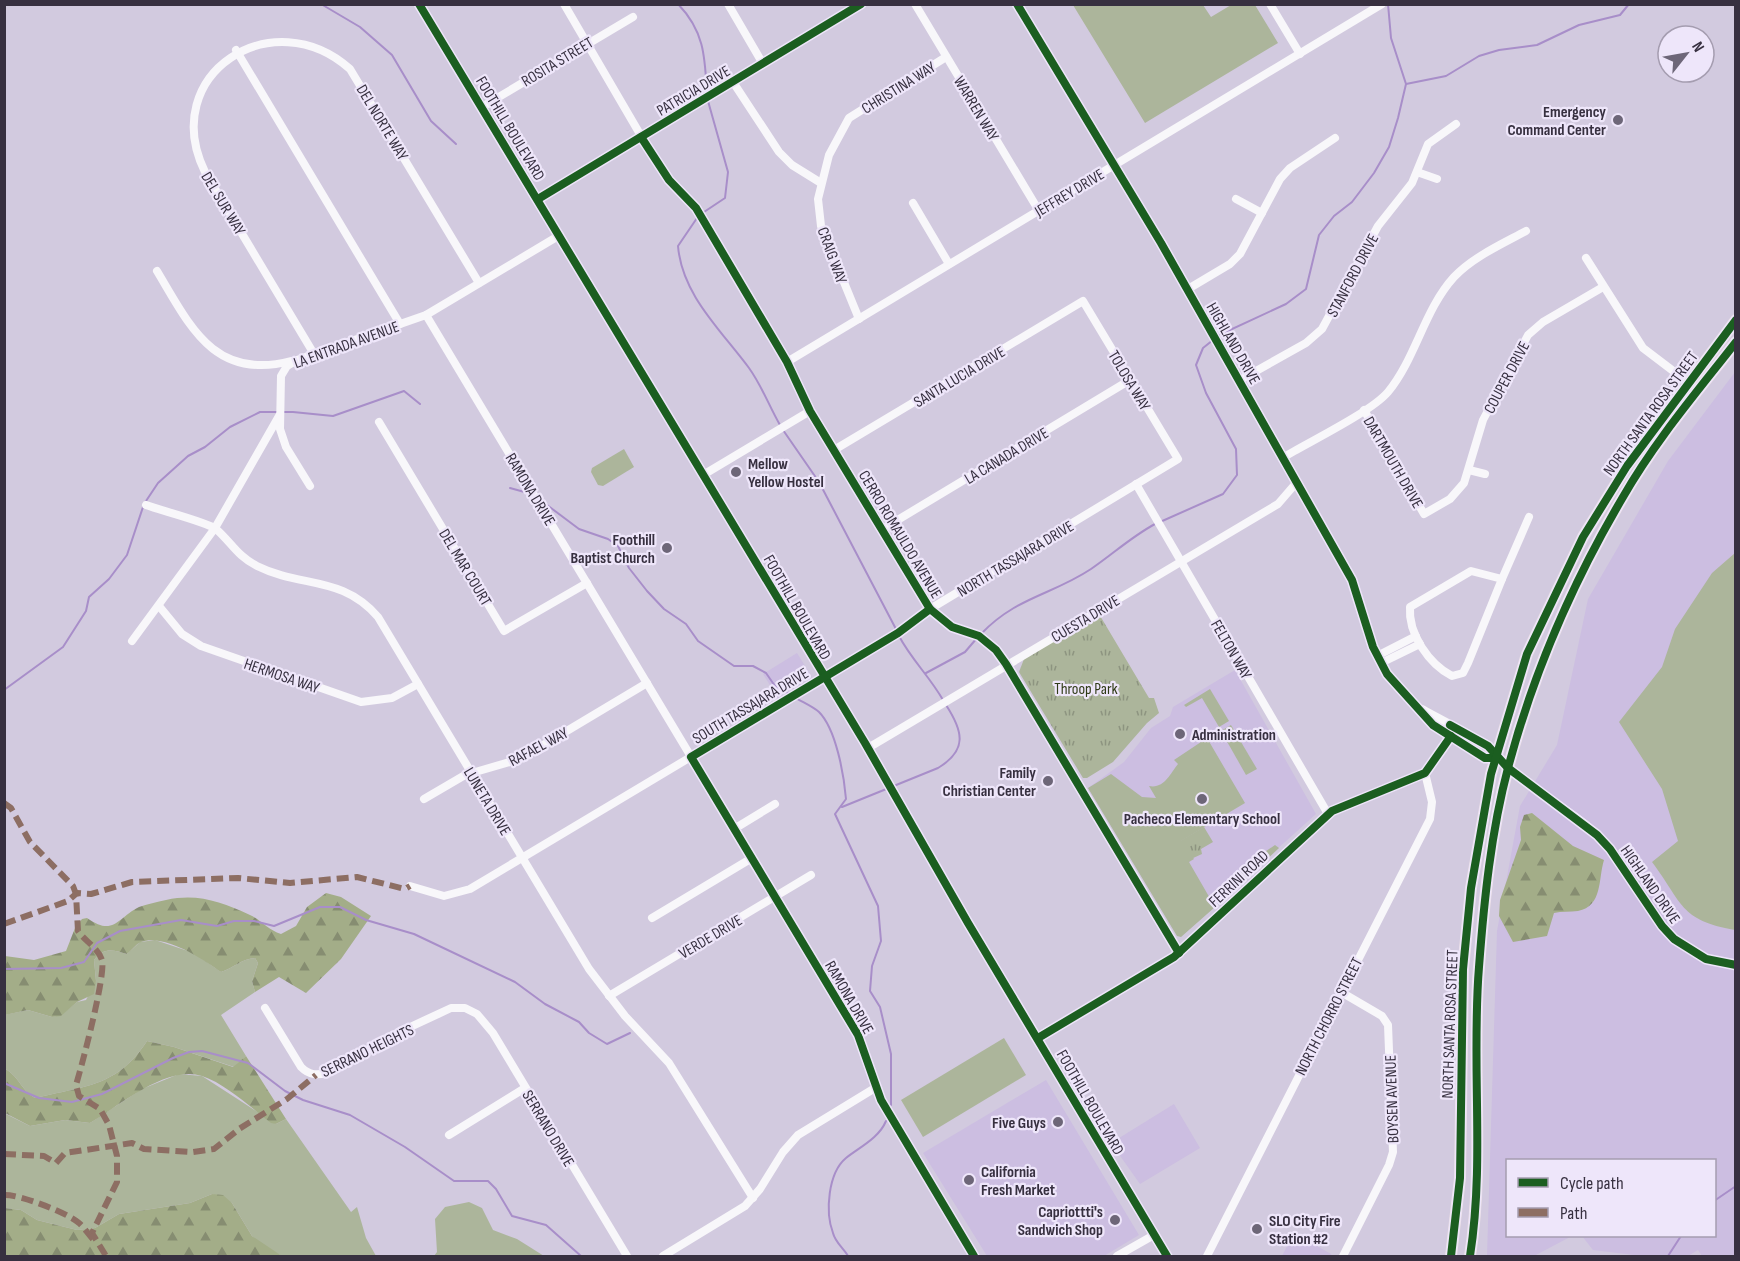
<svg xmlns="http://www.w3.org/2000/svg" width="1740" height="1261" viewBox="0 0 1740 1261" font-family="'Sofia Sans Condensed',sans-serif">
<defs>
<pattern id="forest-firs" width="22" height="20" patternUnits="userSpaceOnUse" patternTransform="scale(1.5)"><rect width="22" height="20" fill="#a3ad88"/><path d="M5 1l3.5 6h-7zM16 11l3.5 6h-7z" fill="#868d71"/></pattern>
<pattern id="park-tufts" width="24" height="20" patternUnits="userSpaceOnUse" patternTransform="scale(1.5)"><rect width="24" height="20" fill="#acb59b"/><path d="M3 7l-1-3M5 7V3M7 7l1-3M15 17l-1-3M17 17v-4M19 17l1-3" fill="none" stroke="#8d9480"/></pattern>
</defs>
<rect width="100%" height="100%" fill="#d2cadf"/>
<!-- built -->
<g fill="#ccbee1">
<path d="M1735,372V1256H1702L1698,1250L1688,1256H1642L1593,1250L1582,1236H1714V1160H1508V1236H1572L1534,1256H1487L1497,931L1520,806L1557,745L1588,599L1668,461Z"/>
<path d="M797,653L812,677L778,698L763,674Z"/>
<path d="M1235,670L1316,814L1180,937L1088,788L1124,762L1151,728L1170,716L1173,707Z"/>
<path d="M1046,1080L1139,1235L1104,1256H987L923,1153Z"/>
<path d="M1174,1104L1200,1148L1140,1184L1111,1143Z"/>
<path d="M1294,1233L1331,1254L1332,1256H1282Z"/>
</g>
<!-- green -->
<g fill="#acb59b">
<path d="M1073,5H1203L1211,17L1231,5H1255L1278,43L1145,123Z"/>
<path d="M624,449L634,467L603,486L598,485L591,472L592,468Z"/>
<path d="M1735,553V930C1679,920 1683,903 1652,862L1678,841L1662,789L1619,722L1662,667L1675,629L1712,573Z"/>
<path d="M1210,689L1229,721L1219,727L1202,698L1186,707L1184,705Z"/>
<path d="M1231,725L1257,769L1246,775L1221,731Z"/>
<path d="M1207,738L1245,803L1181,841L1194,859L1189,862L1215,907L1181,937L1177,936L1088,788L1111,774L1142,797L1156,798L1149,786C1164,789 1170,774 1178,764L1174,760Z"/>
<path d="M1275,845L1279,848L1246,879L1243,878L1241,872L1244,866Z"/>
<path d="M155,940L194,953L221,972C234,968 241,959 255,958L258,963L252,981L255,992L221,1015L246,1056L234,1067L174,1047L147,1041C117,1087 85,1086 35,1098C22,1091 17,1074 5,1069L4,1015L28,1010L52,1017L61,1015L77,1002L86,1000L96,981L94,960C104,947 113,950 127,954L140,942Z"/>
<path d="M1004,1038L1026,1075L923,1137L901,1100Z"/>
<path d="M179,1074L202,1076L276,1124L286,1119L351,1212L357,1207L366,1238L376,1256H282L260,1244L252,1236L232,1203L212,1194L190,1203L119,1214L95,1228L77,1230L37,1220L21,1210L5,1208L4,1113L30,1126L65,1120L90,1123L142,1089Z"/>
<path d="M469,1202L482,1208L493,1230L517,1239L544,1256H434L437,1252L435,1219L445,1207Z"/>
</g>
<!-- forest -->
<g fill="url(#forest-firs)">
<path d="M1532,813L1573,846L1604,860C1598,879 1603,906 1578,911C1570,912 1562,911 1554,913L1547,936L1513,942L1499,916L1500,900L1521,840L1520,827L1524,815Z"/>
<path d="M326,893L341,897L371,916L341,959L306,993L279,977L255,992L252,981L258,963L255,958C241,959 234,968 221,972C203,959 164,933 141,942C136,944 131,951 127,954C113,950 104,947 94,960L96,981L94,994L77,1002L61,1016L52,1017L28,1010L5,1015V956L34,960L66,951L75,928L82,919L87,918C114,937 117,918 139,907C147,904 157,902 166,900C198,893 221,902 250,915C261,920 268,930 281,934L296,926L307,907Z"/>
<path d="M147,1041L174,1047L233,1067L246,1056L286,1119L276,1124L271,1123C250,1107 226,1084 202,1076C167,1064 119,1106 90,1123L65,1120L30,1126L5,1113V1069C17,1074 22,1091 35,1098C85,1086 117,1087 147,1041Z"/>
<path d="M212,1194L223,1195L232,1203L252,1236L282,1256H5V1208L21,1210L37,1220L77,1230L95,1228L119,1214L190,1203Z"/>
</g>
<!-- park -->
<g fill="url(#park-tufts)">
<path d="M1099,614L1149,698H1154L1159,713L1147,723L1113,762L1087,778H1083L1019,672L1024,659Z"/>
<path d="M1204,827L1213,842L1201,849L1202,854L1191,859L1180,841Z"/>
</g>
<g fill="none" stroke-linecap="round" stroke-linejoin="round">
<!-- stream -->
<g stroke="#a88ec9" stroke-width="2">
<path d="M321,4L360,27L392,55L431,121L456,144"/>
<path d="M678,4C705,32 705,58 707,95"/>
<path d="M1406,84L1446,76L1479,56L1499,50L1537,45L1579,25L1620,15L1629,4"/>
<path d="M701,214L725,198L728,172L708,101"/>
<path d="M697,218L678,246C682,295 721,330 749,368C762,386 769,406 780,425"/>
<path d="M1217,336L1286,304L1306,289L1319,235L1334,216L1352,202L1374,173L1389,147L1398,118L1406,84L1391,38L1388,4"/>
<path d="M783,430L819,482L897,631"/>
<path d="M510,488L528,493"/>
<path d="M543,502L579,529L608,539L618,546L629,568L647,591L664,609L686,624L698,641L734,666H753L766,673L775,686L789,694"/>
<path d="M1160,522L1223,494L1237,475L1236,449L1206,393L1196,365L1203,348L1213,340"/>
<path d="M981,634C1016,597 1052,595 1091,569C1113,554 1131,537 1155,524"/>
<path d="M899,636C911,659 930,677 943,700"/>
<path d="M926,673L965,652L977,638"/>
<path d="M4,690L63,647L86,611L89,597L109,579L127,555L144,504L158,483L188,456L205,447L230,427L260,412H293L333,416L404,391L420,404"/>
<path d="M794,697C802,702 812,706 819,712C836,729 844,775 846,799L835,814L878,906L881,941L872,966L870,991L880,1007L891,1054V1105"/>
<path d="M842,807L938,768C968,750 963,731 946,705"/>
<path d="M4,969L61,968L84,962L97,943L120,931L181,920L217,926L234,921H254L274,926L320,907H340L366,920L414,934L515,982L545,1004L579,1022L589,1033L607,1044L630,1033"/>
<path d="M4,1083L39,1098L72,1102L102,1094L173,1058L189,1052L202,1051L248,1063L285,1091L303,1100L350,1115L405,1147L454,1181H488L496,1189L512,1216L546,1225L581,1256"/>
<path d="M1714,1201L1736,1186"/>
<path d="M848,1256C844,1249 835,1242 833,1233C825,1212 828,1173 846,1158C860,1147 879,1138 886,1121"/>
<path d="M1668,1256L1681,1236"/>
</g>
<!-- minor -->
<g stroke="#f8f7fa" stroke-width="8">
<path d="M419,4L865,743L968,923L1167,1256"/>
<path d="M564,4L644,141L669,180L696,208L787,362L810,411L930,609L952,627L979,636L996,650L1006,664L1179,953"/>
<path d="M728,4L763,64"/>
<path d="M915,4L1039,211"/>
<path d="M1017,4L1161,243L1352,580L1373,647L1387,674L1433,725L1485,758H1496"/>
<path d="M1270,4L1300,54"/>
<path d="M236,50L400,324"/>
<path d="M733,82L779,152L792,165L821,183"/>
<path d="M482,107L633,17"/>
<path d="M1417,172L1437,179"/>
<path d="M538,199L861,4"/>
<path d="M1236,199L1262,213"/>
<path d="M913,203L949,264"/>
<path d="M1586,258L1643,348L1693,386"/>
<path d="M157,271C190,326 214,381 291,361"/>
<path d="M1188,289L1230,264L1240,254L1280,179L1290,168L1335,138"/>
<path d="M426,315L858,1035L881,1100L974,1256"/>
<path d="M859,319L821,226L818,199L829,155L849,118L946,57"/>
<path d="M314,354L205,172C157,74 273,0 350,69L479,283"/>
<path d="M787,362L1382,4"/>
<path d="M1240,380L1306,343L1322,329L1378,226L1412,183L1428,144L1456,124"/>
<path d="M1364,410L1424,514L1450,499L1464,483L1483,420L1528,335L1543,322L1603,287"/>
<path d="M379,422L504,631L587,583"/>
<path d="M1284,457C1309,442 1371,412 1388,392C1416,358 1424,310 1454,277C1473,257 1502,244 1526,231"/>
<path d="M1469,470L1485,474"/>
<path d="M703,475L810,411"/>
<path d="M1136,484L1328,814"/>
<path d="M310,486L286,447L280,429L281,376L287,366L297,360L426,315L560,235"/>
<path d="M146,505C159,510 207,522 216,529C231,542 237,556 257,566C301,588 342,575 378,617L589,969L625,1016L669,1063L753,1198"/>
<path d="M881,530L1130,380"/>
<path d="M1471,571L1502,579L1468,663L1463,673L1452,676C1429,664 1408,634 1410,607Z"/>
<path d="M1502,579L1529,517"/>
<path d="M159,606L182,634L201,646L361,702L392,698L418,684"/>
<path d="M132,641L215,528L279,416"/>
<path d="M1377,656L1416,636"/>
<path d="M1381,663L1420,644"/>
<path d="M1422,709C1443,721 1466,731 1486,745C1494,751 1504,765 1515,773C1537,791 1562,806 1585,824C1639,868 1654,960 1736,965"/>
<path d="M868,748L1278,504L1297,482"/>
<path d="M424,799L465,775L520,759L647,683"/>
<path d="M734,829L775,804"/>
<path d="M410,886L444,896L470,889L898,633L930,609L1178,459L1083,301L834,450"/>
<path d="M652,918L752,858"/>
<path d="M1341,992L1382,1016L1388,1025L1393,1152L1389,1165L1343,1256"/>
<path d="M609,996L811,875"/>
<path d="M265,1008L301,1067C310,1076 317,1075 328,1073L391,1036L451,1008H465L477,1014L493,1033L627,1256"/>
<path d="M1038,1038L1174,957L1332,811L1425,773L1451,736"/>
<path d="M449,1135L525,1088"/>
<path d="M663,1256L745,1206L760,1189L783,1152L798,1135L875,1088"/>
<path d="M1117,1256L1154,1235"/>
<path d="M1207,1256L1430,819L1432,802L1425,773"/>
</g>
<!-- highway -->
<g stroke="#ebdfe5" stroke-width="12">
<path d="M1451,1256L1460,1178L1463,969L1471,888L1491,774L1527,654L1583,537L1627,466L1736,320"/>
<path d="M1470,1256C1485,1161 1471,1063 1479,967C1484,901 1491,832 1508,768C1533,674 1574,580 1623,497C1655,441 1697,392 1736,342"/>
</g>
<!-- quiet -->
<g stroke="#8d6e63" stroke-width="6" stroke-dasharray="12 6" stroke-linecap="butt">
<path d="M4,803L11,808L30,842L73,886L76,894L78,931C85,941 98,948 102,960C106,975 82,1065 76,1085L79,1096L100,1109L109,1125L117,1156V1182L92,1233L106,1256"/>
<path d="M4,924L68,901L77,893L91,894L132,882L238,878L290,883L357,877L405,889L410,886"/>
<path d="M4,1154L44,1156L56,1163L65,1153L132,1143L144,1149L193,1152L214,1149L239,1129L287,1099L316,1075"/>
<path d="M4,1195C19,1194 68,1213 79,1223C85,1228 89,1236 95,1241"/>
</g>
<!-- cycleway casing -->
<g stroke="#eee6fa" stroke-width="11">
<g id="cycleway">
<path d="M419,4L865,743L968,923L1167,1256"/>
<path d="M1017,4L1161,243L1352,580L1373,647L1387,674L1433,725L1485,758H1496"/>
<path d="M641,137L669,180L696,208L787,362L810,411L930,609L952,627L979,636L996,650L1006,664L1179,953"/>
<path d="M538,199L861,4"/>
<path d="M930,609L898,633L691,757L858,1035L881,1100L974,1256"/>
<path d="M1450,725L1488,746L1508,768L1597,835L1610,849L1662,926L1674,939L1706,959L1736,965"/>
<path d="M1038,1038L1174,957L1332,811L1425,773L1451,736"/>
<path d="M1451,1256L1460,1178L1463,969L1471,888L1491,774L1527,654L1583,537L1627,466L1736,320"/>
<path d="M1470,1256C1485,1161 1471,1063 1479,967C1484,901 1491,832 1508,768C1533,674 1574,580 1623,497C1655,441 1697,392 1736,342"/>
</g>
</g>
<!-- cycleway -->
<use href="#cycleway" stroke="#1b5e20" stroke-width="8"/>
</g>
<!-- markers -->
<g fill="#6d6678" stroke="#eee6fa" stroke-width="2">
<circle cx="1618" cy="120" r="6"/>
<circle cx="736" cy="472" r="6"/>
<circle cx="667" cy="548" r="6"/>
<circle cx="1180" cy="734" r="6"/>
<circle cx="1048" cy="781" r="6"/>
<circle cx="1202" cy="799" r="6"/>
<circle cx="1058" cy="1122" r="6"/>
<circle cx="969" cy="1180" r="6"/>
<circle cx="1115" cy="1220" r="6"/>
<circle cx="1257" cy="1229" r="6"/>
</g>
<g text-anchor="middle" stroke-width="4.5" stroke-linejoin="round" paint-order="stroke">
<!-- street labels -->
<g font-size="16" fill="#373040" stroke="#eee6fa">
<text transform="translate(557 61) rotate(-31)" y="6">ROSITA STREET</text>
<text transform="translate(898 87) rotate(-32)" y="6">CHRISTINA WAY</text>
<text transform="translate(693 90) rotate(-31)" y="6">PATRICIA DRIVE</text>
<text transform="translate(977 108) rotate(59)" y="6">WARREN WAY</text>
<text transform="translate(383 122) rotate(59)" y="6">DEL NORTE WAY</text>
<text transform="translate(511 128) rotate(59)" y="6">FOOTHILL BOULEVARD</text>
<text transform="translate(1069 192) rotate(-31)" y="6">JEFFREY DRIVE</text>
<text transform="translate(224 203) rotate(59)" y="6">DEL SUR WAY</text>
<text transform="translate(833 255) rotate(70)" y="6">CRAIG WAY</text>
<text transform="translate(1352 275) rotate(-62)" y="6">STANFORD DRIVE</text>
<text transform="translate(1234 343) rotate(60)" y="6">HIGHLAND DRIVE</text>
<text transform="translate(346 344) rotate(-20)" y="6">LA ENTRADA AVENUE</text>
<text transform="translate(959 376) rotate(-31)" y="6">SANTA LUCIA DRIVE</text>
<text transform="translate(1506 377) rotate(-62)" y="6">COUPER DRIVE</text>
<text transform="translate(1130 380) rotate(59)" y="6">TOLOSA WAY</text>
<text transform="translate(1650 413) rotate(-54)" y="6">NORTH SANTA ROSA STREET</text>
<text transform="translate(1006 455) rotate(-31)" y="6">LA CANADA DRIVE</text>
<text transform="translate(1394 462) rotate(60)" y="6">DARTMOUTH DRIVE</text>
<text transform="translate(531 489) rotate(59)" y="6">RAMONA DRIVE</text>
<text transform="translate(901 534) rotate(59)" y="6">CERRO ROMAULDO AVENUE</text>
<text transform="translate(1015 558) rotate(-31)" y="6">NORTH TASSAJARA DRIVE</text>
<text transform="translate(466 567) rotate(59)" y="6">DEL MAR COURT</text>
<text transform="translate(798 607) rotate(60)" y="6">FOOTHILL BOULEVARD</text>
<text transform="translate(1085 618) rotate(-31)" y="6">CUESTA DRIVE</text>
<text transform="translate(1232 649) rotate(60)" y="6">FELTON WAY</text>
<text transform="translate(282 675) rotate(19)" y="6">HERMOSA WAY</text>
<text transform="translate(750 705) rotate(-31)" y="6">SOUTH TASSAJARA DRIVE</text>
<text transform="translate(538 746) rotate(-28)" y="6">RAFAEL WAY</text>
<text transform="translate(488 801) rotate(59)" y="6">LUNETA DRIVE</text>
<text transform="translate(1238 878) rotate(-43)" y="6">FERRINI ROAD</text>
<text transform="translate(1651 884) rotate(55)" y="6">HIGHLAND DRIVE</text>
<text transform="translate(710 936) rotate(-31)" y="6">VERDE DRIVE</text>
<text transform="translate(850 997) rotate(60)" y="6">RAMONA DRIVE</text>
<text transform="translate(1328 1016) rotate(-63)" y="6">NORTH CHORRO STREET</text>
<text transform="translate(1449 1024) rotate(-88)" y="6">NORTH SANTA ROSA STREET</text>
<text transform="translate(367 1050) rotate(-26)" y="6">SERRANO HEIGHTS</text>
<text transform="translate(1391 1099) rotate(-92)" y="6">BOYSEN AVENUE</text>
<text transform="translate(1091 1102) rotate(60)" y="6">FOOTHILL BOULEVARD</text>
<text transform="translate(549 1128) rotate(59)" y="6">SERRANO DRIVE</text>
</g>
<!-- poi labels -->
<g font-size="16" font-weight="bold" fill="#373040" stroke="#eee6fa" text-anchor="end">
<text x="1606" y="117">Emergency<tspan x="1606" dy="18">Command Center</tspan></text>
<text x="748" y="469" text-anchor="start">Mellow<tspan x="748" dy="18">Yellow Hostel</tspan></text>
<text x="655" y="545">Foothill<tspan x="655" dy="18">Baptist Church</tspan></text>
<text x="1192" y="740" text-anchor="start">Administration</text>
<text x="1036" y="778">Family<tspan x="1036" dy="18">Christian Center</tspan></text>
<text x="1202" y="824" text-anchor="middle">Pacheco Elementary School</text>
<text x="1046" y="1128">Five Guys</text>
<text x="981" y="1177" text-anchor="start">California<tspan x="981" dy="18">Fresh Market</tspan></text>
<text x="1103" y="1217">Capriottti's<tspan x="1103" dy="18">Sandwich Shop</tspan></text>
<text x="1269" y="1226" text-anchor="start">SLO City Fire<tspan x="1269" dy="18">Station #2</tspan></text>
</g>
<!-- park labels -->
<g font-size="16" fill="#2f3a16" stroke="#eee6fa">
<text x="1086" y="694">Throop Park</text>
</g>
</g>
<!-- border -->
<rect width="1740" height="1261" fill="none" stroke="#373040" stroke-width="12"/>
<!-- legend -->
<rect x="1506" y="1159" width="210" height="78" fill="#eee6fa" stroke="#a59db0" stroke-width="1.5"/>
<rect x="1518" y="1178" width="30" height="9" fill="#1b5e20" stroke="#a59db0" stroke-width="1.5"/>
<text x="1560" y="1189" font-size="18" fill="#373040">Cycle path</text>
<rect x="1518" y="1208" width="30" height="9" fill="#8d6e63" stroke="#a59db0" stroke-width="1.5"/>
<text x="1560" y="1219" font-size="18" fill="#373040">Path</text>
<!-- north arrow -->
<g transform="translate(1686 54) rotate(59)"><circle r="28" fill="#eee6fa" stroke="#a59db0" stroke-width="1.5"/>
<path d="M0-4.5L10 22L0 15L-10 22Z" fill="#6d6678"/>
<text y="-9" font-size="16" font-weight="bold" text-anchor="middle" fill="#373040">N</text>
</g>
</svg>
